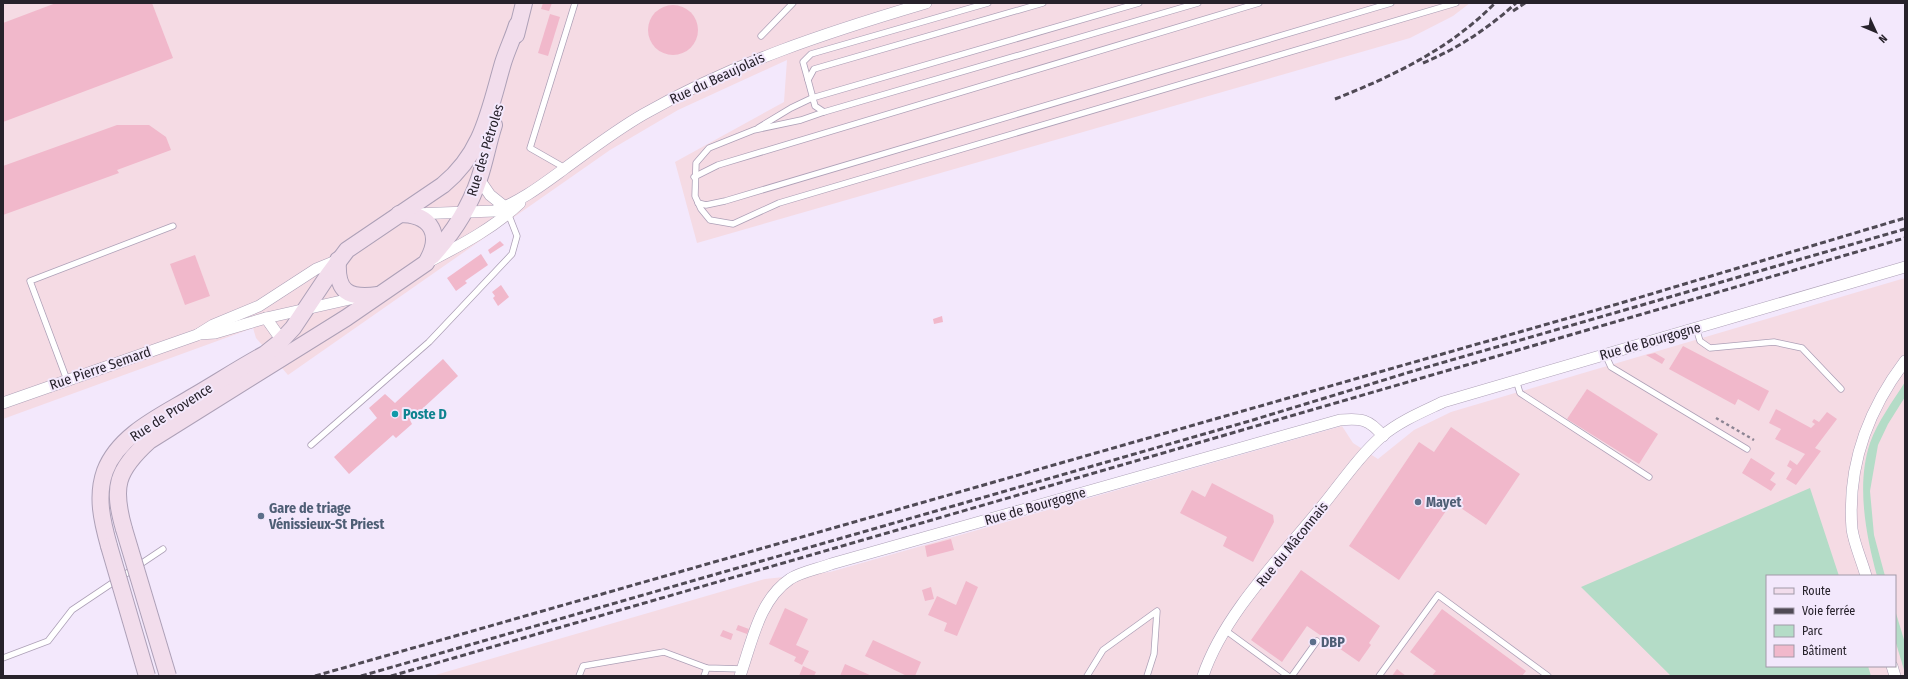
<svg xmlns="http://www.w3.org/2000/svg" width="1908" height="679" viewBox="0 0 1908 679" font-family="'Fira Sans Condensed',sans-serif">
<rect width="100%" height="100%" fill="#f3e8fc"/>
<!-- industrial -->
<g fill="#f5dbe4" fill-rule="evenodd">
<path d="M3,3H1470L1453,16L1410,38L697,243L675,162L784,102L787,60L678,110L610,150L288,375L256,338L253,328L3,419Z"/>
<path d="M1905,278V676H432L765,579L830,572L1342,426L1353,443L1378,459L1414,430L1451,412ZM1767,576H1895V666H1767Z"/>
</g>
<!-- green -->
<g fill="#b4dcc7">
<path d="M1905,382V397L1888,424L1878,445L1870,491L1874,535L1885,576H1877C1866,535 1856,485 1870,443C1878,421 1893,401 1905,382Z"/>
<path d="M1810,488L1839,576H1767V666H1868L1871,676H1671L1581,587Z"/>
<path d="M1895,610L1905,643V673L1895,640Z"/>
</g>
<!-- building -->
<g fill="#f1b8cb">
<path d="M56,3H152L173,58L3,122V23Z"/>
<path d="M543,3H552L549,11L541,9Z"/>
<circle cx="673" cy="30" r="25"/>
<path d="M550,14L560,17L548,56L538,53Z"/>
<path d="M117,125H149L166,137L171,150L117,170L119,173L3,215V166Z"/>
<path d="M500,241L504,245L490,254L488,250Z"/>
<path d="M481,254L488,265L465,281L467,283L456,291L447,278Z"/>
<path d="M195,255L210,296L185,305L170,264Z"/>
<path d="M501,285L509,297L498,306L493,298L495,296L492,292Z"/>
<path d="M942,316L943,322L934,324L933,319Z"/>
<path d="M1683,346L1769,391L1759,411L1738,399L1735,405L1669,369Z"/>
<path d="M1655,353L1665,359L1662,364L1646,355Z"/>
<path d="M443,359L458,376L410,420L412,424L396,438L393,435L349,474L334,457L377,418L369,408L385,394L395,403Z"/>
<path d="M1587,389L1658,434L1639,464L1567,419Z"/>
<path d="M1776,409L1811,428L1815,424L1812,422L1814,419L1819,422L1827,412L1837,419L1815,448L1821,451L1796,485L1786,479L1792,469L1787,466L1790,460L1797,465L1805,454L1775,439L1781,429L1769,423Z"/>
<path d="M1451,427L1520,474L1486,525L1452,502L1399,580L1349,546L1419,442L1434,452Z"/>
<path d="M1751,458L1775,473L1770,480L1776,484L1771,491L1742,473Z"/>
<path d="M1212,483L1273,515L1274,522L1253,562L1223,546L1227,537L1180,513L1192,490L1205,497Z"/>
<path d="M951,539L954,550L927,557L925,546Z"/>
<path d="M1301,570L1380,626L1369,643L1371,645L1359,662L1307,626L1282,662L1251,640Z"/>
<path d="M966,581L978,587L957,636L944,631L947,623L928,615L937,596L956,605Z"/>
<path d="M931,587L934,599L925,601L922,590Z"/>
<path d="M785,608L808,619L796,645L809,651L802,665L794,661L796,657L769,644Z"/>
<path d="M1442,609L1526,671L1522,676H1432L1436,671L1410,652Z"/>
<path d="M738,625L749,629L747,634L736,630Z"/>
<path d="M723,630L733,634L731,640L720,636Z"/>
<path d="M873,640L921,662L915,676H907L865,656Z"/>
<path d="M845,664L872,676H840Z"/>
<path d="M803,666L816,672L814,676H799Z"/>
<path d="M1397,669L1406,676H1392Z"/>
</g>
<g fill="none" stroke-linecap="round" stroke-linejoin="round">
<!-- service casing -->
<g stroke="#ada0b7" stroke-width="7">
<g id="service">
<path d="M1043,3L814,69L808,80L815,106L824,112L1198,3"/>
<path d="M761,36L793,3"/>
<path d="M808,80L803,62L811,54L988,3"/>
<path d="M824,112L801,120L754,130L709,148L696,163L695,196L701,209L710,220L733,224L779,203L1456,3"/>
<path d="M758,128L791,108L812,98L1139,3"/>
<path d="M565,168L530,148L575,3"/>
<path d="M694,177L718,165L1259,3"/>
<path d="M698,203L706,205L725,201L1391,3"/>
<path d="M1696,328L1700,341L1710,348L1774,342L1802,348L1841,389"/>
<path d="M1605,354L1611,367L1747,449"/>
<path d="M67,380L30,281L173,226"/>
<path d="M1516,380L1520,393L1649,477"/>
<path d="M311,445L429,342L512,254L517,236L508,213"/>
<path d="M1225,630L1288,676"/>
<path d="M3,658L48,641L72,610L163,549"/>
<path d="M579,676L583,666L664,652L707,668L742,669"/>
<path d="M704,676L707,668"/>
<path d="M1087,676L1103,650L1157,611L1154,654L1147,676"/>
<path d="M1292,676L1317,641"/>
<path d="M1379,676L1438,595L1548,676"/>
</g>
</g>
<!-- minor casing -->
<g stroke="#ada0b7" stroke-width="12">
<g id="minor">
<path d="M479,179L490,195L505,207"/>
<path d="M414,214L494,211C520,202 542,185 564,169C590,150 616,130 644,114C733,63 828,32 926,3"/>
<path d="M432,260C463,244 495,227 520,203"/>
<path d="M266,318L278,335L280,342"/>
<path d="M199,334L215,333L266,318L359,297"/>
<path d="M3,403L197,335L213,325L259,306L316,269L338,260"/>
<path d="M1866,576C1862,561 1854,544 1852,529C1847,467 1868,410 1905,361"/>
<path d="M1892,666L1895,676"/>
<path d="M740,676C752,642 759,600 790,579C801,572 818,569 831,564L1340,420C1361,418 1369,419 1383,436"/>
<path d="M1203,676C1223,616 1279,559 1319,510C1339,486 1358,457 1382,436C1400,421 1422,412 1443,402L1905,267"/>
</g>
</g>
<!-- secondary casing -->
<g stroke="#ada0b7" stroke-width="18">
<g id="secondary">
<path d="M516,35L524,3"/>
<path d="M432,256C453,233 469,209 479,179C485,162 488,143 494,125"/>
<path d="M338,260C336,292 348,299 378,295"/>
<path d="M124,529C112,487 116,471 149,441L346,318L426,263C443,235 432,214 399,214"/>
<path d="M109,546C102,521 96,496 105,471C119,434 163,415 194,396C218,382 241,367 265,354L280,342L293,328L329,274L347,250L443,185C483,152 489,111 503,63C507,50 513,38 517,25"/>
</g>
</g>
<!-- path -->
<path stroke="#8c8493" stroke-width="2.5" stroke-dasharray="3 3" stroke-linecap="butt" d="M1716,418L1754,440"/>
<!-- service -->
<use href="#service" stroke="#fff" stroke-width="5.5"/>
<!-- minor -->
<use href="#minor" stroke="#fff" stroke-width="11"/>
<!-- secondary -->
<use href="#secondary" stroke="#f2ddec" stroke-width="16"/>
<!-- rail -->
<g stroke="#504a55" stroke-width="3" stroke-dasharray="6 3" stroke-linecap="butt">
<path d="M1513,11L1525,3"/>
<path d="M1423,63C1457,49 1489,28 1516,3"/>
<path d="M1335,99C1393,76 1450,49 1495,3"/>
<path d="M315,676L1621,303L1905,218"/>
<path d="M361,676L1253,420L1410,372L1905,229"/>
<path d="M391,676C896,531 1400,384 1905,238"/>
</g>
<!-- secondary-bridge casing -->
<g stroke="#ada0b7" stroke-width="18" stroke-linecap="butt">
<g id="secondary-bridge">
<path d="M124,529L168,676"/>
<path d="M109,546L147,676"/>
</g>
</g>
<!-- secondary-bridge -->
<use href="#secondary-bridge" stroke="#f2ddec" stroke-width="16"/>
</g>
<!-- markers -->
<circle fill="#0f9aa8" stroke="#f3e8fc" stroke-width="1.5" cx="395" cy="414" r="4"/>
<g fill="#5c6f8a" stroke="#f3e8fc" stroke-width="1.5">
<circle cx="1418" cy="502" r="4"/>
<circle cx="261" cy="516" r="4"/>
<circle cx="1313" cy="642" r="4"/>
</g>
<g text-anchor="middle" stroke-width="4" stroke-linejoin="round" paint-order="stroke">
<!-- street labels -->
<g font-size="14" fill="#27222b" stroke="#f3e8fc">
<text transform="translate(717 78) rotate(-25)" y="5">Rue du Beaujolais</text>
<text transform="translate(485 150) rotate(-73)" y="5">Rue des Pétroles</text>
<text transform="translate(1650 341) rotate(-16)" y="5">Rue de Bourgogne</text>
<text transform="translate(100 368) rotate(-19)" y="5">Rue Pierre Semard</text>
<text transform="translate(171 412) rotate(-33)" y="5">Rue de Provence</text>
<text transform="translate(1035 506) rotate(-16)" y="5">Rue de Bourgogne</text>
<text transform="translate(1292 544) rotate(-51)" y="5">Rue du Mâconnais</text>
</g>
<!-- culture labels -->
<g font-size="14" font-weight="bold" fill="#0d838f" stroke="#f3e8fc" text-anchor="start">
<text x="403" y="419">Poste D</text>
</g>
<!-- service labels -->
<g font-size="14" font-weight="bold" fill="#4e5e75" stroke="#f3e8fc" text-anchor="start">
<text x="1426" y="507">Mayet</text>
<text x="269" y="513">Gare de triage<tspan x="269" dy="16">Vénissieux-St Priest</tspan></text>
<text x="1321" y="647">DBP</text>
</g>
</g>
<!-- border -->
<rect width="1908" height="679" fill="none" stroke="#27222b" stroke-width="8"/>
<!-- legend -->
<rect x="1766" y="575" width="130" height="92" fill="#f3e8fc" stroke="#a199a8"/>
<rect x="1774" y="588" width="20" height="6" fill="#f2ddec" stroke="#a199a8"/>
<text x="1802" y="595" font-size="12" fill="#27222b">Route</text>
<rect x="1774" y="608" width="20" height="6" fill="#504a55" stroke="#a199a8"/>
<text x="1802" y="615" font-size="12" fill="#27222b">Voie ferrée</text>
<rect x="1774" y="625" width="20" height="12" fill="#b4dcc7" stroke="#a199a8"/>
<text x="1802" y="635" font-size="12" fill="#27222b">Parc</text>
<rect x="1774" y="645" width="20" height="12" fill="#f1b8cb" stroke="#a199a8"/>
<text x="1802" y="655" font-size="12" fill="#27222b">Bâtiment</text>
<!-- north arrow -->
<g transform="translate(1876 32) rotate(134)" stroke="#f3e8fc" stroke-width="3" paint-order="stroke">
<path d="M0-3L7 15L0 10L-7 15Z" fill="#27222b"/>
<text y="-6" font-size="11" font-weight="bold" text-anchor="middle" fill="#27222b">N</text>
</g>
</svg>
